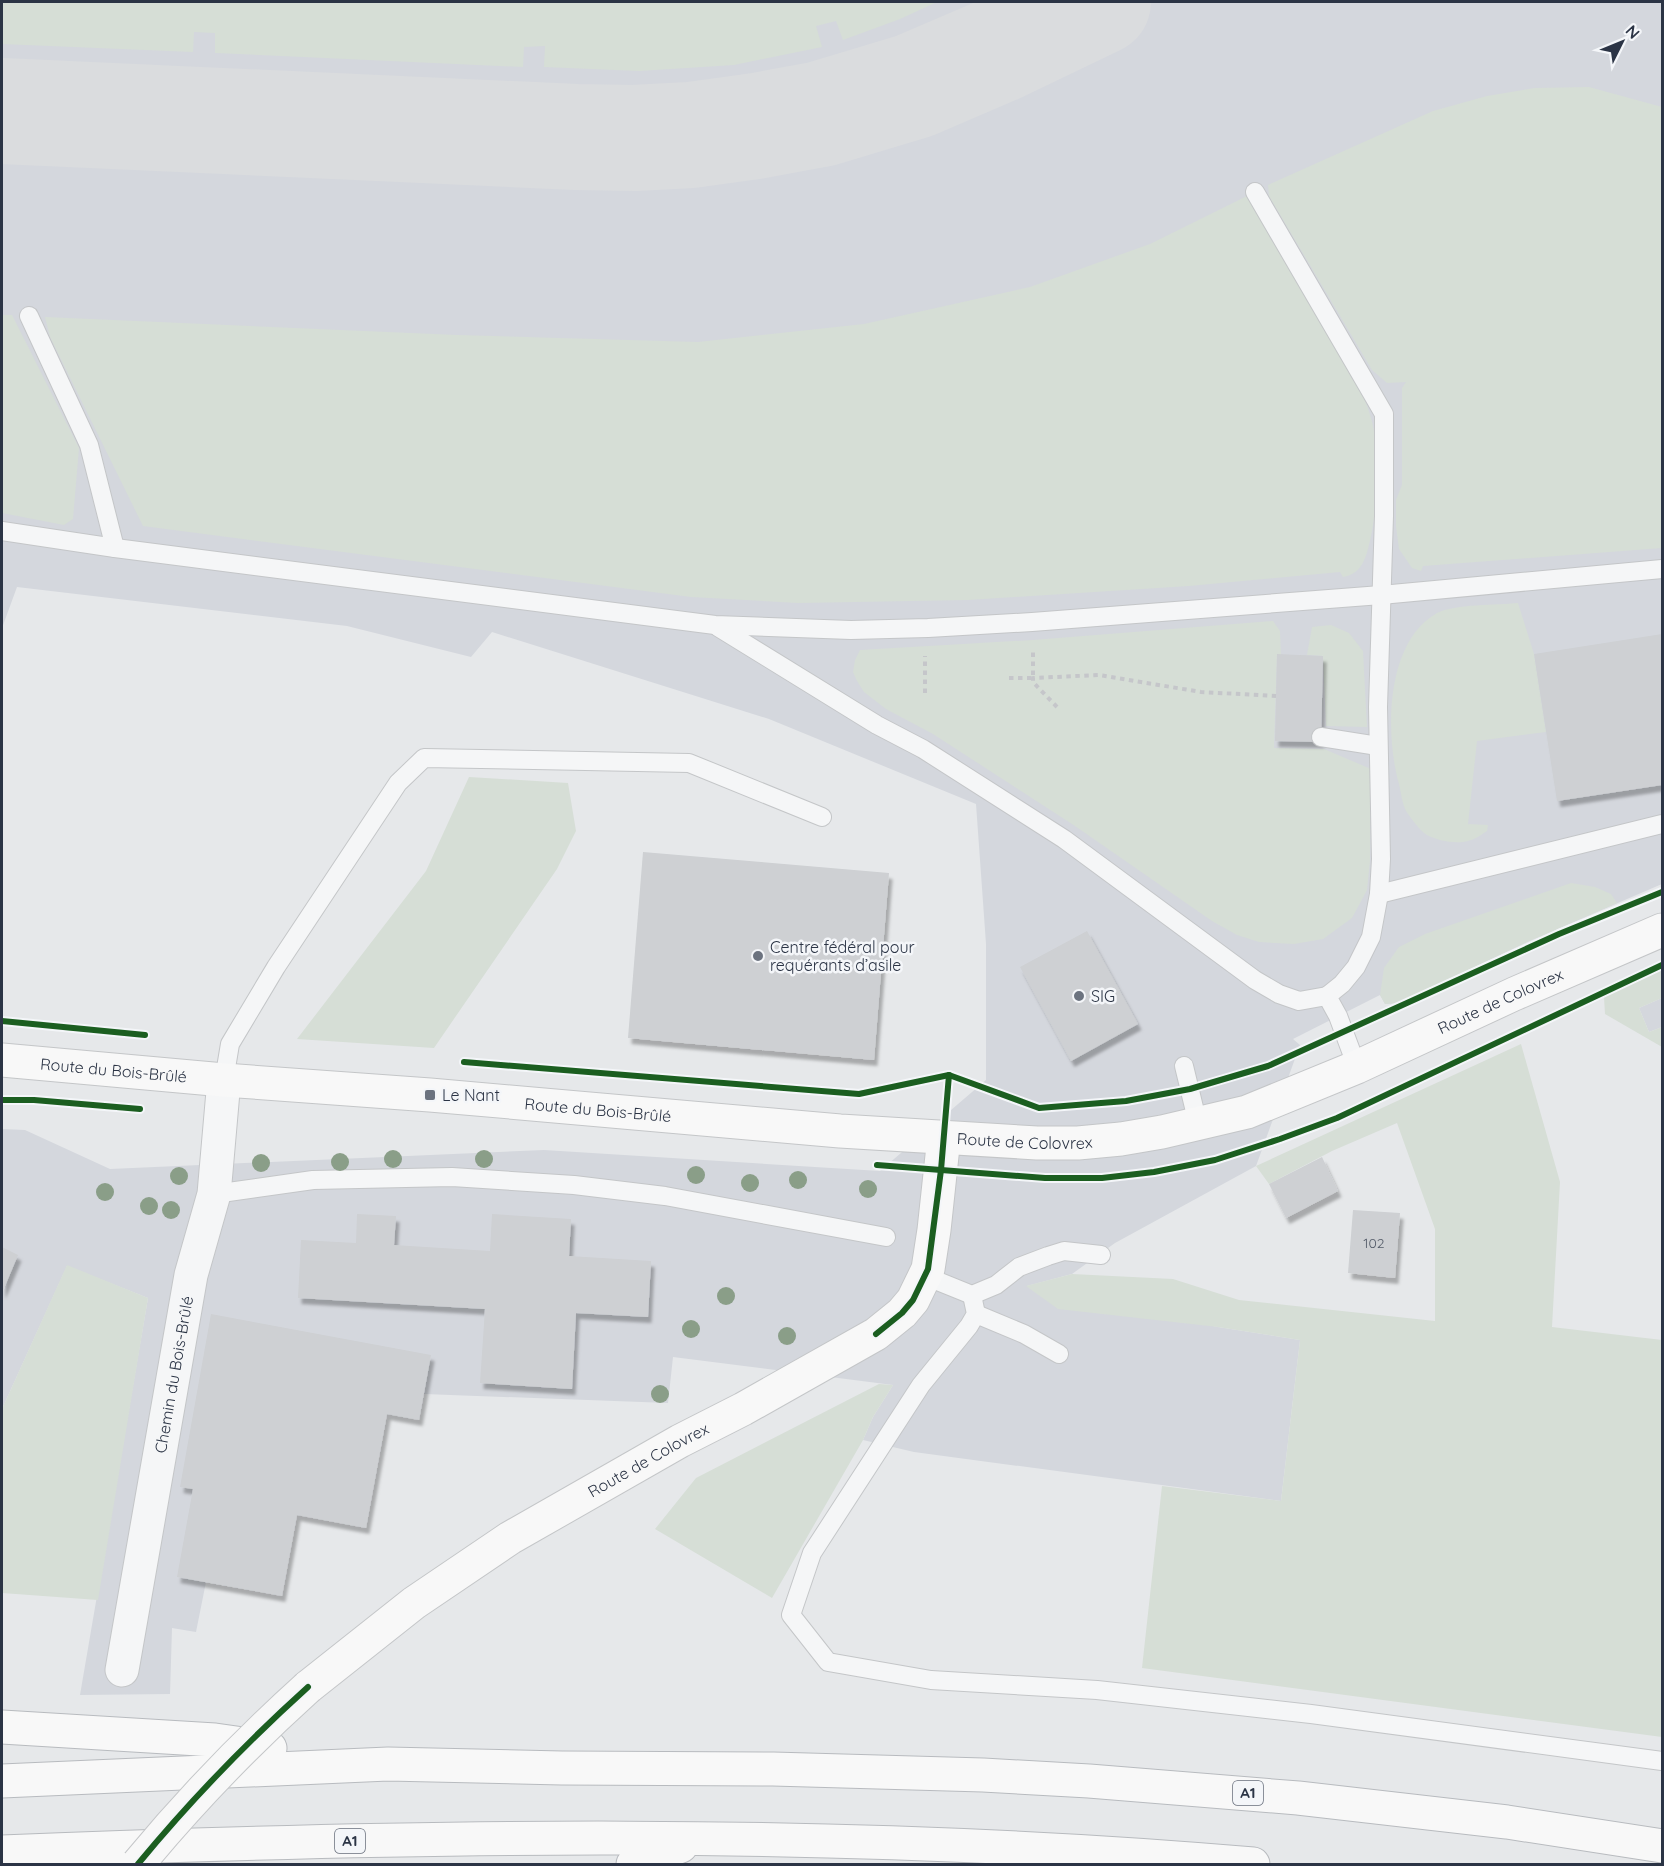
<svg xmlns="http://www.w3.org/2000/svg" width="1664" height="1866" viewBox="0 0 1664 1866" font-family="Quicksand,sans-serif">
<defs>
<filter id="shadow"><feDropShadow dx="3.5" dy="6" stdDeviation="1.5" flood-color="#0004"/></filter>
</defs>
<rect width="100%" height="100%" fill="#e6e8ea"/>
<!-- built -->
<g fill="#d4d7dd">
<path d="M2,2H1662V884L1527,942L1397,1003L1385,1004L1380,995L1293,1039L1300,1045L1256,1166L1115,1243L1072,1274L1027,1286L1218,1327L1300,1340L1281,1501L914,1452L863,1440L873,1417L893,1385L673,1357L668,1403L424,1394L419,1420L387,1414L366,1528L297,1515L282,1596L206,1582L196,1632L172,1628L170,1694L80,1695L148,1298L67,1266L2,1409V1129L25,1130L110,1169L544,1150L880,1171L986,1080V944L976,804L769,719L492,632L471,657L347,626L17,587L2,628Z"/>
<path d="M1662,998V1027L1649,1032L1639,1008Z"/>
</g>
<!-- green -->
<g fill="#d6ded6">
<path d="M2,2H937L900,19L843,40L836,21L816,26L822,47L734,65L639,71L544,67L545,46L524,47L523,67L215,53V33L194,32L193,52L2,44Z"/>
<path d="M1589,87L1662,107V548L1423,566L1421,571L1412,568L1399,549L1396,526V500L1402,485V388L1406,382L1387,383L1372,370L1269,196L1268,185L1433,111L1487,96L1535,88Z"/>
<path d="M1247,196C1272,239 1298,282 1324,325C1340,352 1363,388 1371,418C1380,450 1378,503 1371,536C1367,553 1364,574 1343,577L1340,572L1189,586L968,600L798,603L691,597L143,526L50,337L45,317L457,335L698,342L864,324L1030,287L1150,244Z"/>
<path d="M2,315H12L79,448L73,519L64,525L2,513Z"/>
<path d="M1518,603L1534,654L1546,732L1477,741L1468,824L1488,825L1487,831C1482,834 1476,839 1471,840C1458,845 1438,841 1427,835C1420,831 1410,817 1406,811C1402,803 1401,792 1399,784C1385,735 1385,642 1437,613C1455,604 1497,605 1518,603Z"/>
<path d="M1273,621L1280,631L1281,655H1277L1274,748L1324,749L1371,769L1370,861L1367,890L1352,918L1323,939L1294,944L1259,942L1237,935L1212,921L1075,826L933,734L886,709L864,692L857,681L853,672L855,660L860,650L1033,640Z"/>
<path d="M1331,625L1349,633L1363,651L1367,727L1326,726L1323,656L1307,655L1312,627Z"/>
<path d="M469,777L568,783L576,831L557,869L434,1048L297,1039L426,871Z"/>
<path d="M1571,883L1595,887L1611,894L1617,903L1527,942L1397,1003L1385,1004L1380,995L1384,968L1399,947L1425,934Z"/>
<path d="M1662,970V998L1639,1008L1649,1032L1662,1027V1047L1605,1014L1604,997Z"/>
<path d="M1521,1044L1560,1182L1552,1327L1662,1340V1737L1142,1668L1162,1486L1281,1501L1300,1340L1218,1327L1058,1309L1026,1286L1072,1274L1173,1279L1239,1300L1435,1321V1229L1397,1123L1332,1151L1269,1184L1256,1166Z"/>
<path d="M67,1265L148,1298L98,1600L2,1593V1409Z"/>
<path d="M879,1384L893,1385L873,1417L863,1440L772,1598L655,1529L696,1478Z"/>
</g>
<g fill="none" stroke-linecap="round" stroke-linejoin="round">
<!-- taxiway -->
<path stroke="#dadcde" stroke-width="106" d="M2,111L576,137L634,138L691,135L756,126L821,114L914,86L998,50L1098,2"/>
</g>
<!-- building -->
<g fill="#ced0d3" filter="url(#shadow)">
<path d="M1662,634V785L1557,801L1534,654Z"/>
<path d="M1277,654L1323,656L1321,742L1275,741Z"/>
<path d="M643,852L889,873L874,1060L628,1038Z"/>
<path d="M1087,931L1138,1024L1071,1061L1020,967Z"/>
<path d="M1322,1157L1338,1191L1286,1218L1269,1184Z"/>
<path d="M1353,1210L1400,1213L1395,1278L1348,1273Z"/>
<path d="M357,1214L396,1216L394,1245L490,1251L492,1214L571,1219L569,1256L651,1261L648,1317L576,1313L572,1389L480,1383L485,1309L298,1298L301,1240L356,1243Z"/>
<path d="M2,1247L18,1255L2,1293Z"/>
<path d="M211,1314L431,1355L419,1420L387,1414L366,1528L297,1515L282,1596L177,1577L193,1489L180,1487Z"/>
</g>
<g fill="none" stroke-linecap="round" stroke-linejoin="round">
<!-- lane casing -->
<g stroke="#c4c6c8" stroke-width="20">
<g id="lane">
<path d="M1255,192L1384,414V516L1378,707L1381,859L1379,894L1371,937L1356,967L1342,984L1327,996L1338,1016L1357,1067"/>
<path d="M29,316L89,445L115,548"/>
<path d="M2,531L115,548L715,625L851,630L928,628L1032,622L1381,595L1662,569"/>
<path d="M718,627L877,725L923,749L1064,839L1255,980L1279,994L1299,1001L1327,996"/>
<path d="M1321,737L1378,746"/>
<path d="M1379,894L1662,824"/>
<path d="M1184,1066L1198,1124"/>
<path d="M224,1080L230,1044L276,967L398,783L424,758L689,763L822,817"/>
<path d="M214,1194L313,1180L452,1177L574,1185L665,1196L886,1237"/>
<path d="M925,1276L972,1295L996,1285L1019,1267L1048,1256L1064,1251L1101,1255"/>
<path d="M972,1295L976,1314L969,1326L921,1385L812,1553L791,1615L828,1662L931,1680L1097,1690L1311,1714L1662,1761"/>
<path d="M976,1314L1024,1334L1059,1354"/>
</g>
</g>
<!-- street casing -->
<g stroke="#c4c6c8" stroke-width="35">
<g id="street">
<path id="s1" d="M122,1670L191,1275L214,1194L224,1080"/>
</g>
</g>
<!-- secondary casing -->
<g stroke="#c4c6c8" stroke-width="35">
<g id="secondary">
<path id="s2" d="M2,1060L224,1080L430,1095L840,1131L1037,1143H1078L1121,1139L1162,1132L1247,1112L1357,1067L1514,994L1662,930"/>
<path id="s3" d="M308,1687L414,1603L510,1538L680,1441L743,1409L876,1334L902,1313L913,1300L928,1269L934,1230L944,1137"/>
</g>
</g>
<!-- highway casing -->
<g stroke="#b8bbbf" stroke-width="35">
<g id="highway">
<path d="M2,1727L215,1740L270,1748"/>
<path d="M2,1781L388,1764L562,1768L773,1769L983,1775L1089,1781L1298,1798L1507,1822L1662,1846"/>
<path d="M2,1852C418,1835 838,1828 1253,1864"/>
<path d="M633,1864L681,1846"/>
</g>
</g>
<!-- path -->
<g stroke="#c5c6ca" stroke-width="4" stroke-dasharray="4.5 4.5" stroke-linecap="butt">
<path d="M1009,678H1033V650"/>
<path d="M925,693V656"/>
<path d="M1057,707L1033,682V678L1099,675L1201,692L1276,696"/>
</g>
<!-- lane -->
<use href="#lane" stroke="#f5f6f7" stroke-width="18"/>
<!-- street -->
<use href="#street" stroke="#f5f6f7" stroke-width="33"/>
<!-- secondary -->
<use href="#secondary" stroke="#f8f8f8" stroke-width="33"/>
<!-- highway -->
<use href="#highway" stroke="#f8f8f8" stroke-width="33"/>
<!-- secondary-bridge casing -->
<g stroke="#c4c6c8" stroke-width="35" stroke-linecap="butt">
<path id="secondary-bridge" d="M138,1864C190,1801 247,1742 308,1687"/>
</g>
<!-- secondary-bridge -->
<use href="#secondary-bridge" stroke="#f8f8f8" stroke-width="33"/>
<!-- cycleway casing -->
<g stroke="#f4f6f9" stroke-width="10">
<g id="cycleway">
<path d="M2,1021L145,1035"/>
<path d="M464,1062L859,1094L949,1075L1039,1108L1126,1101L1190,1089L1268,1066L1559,934L1662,892"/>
<path d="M2,1100H34L140,1109"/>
<path d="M877,1165L1045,1178H1102L1154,1172L1215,1160L1280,1139L1337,1118L1662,965"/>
<path d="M876,1334L902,1313L913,1300L928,1269L941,1170L949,1075"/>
<path d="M138,1864C190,1801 247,1742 308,1687"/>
</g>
</g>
<!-- cycleway -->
<use href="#cycleway" stroke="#1b5e20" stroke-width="6"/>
</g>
<!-- trees -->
<g fill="#8a9e88">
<circle cx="393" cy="1159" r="9"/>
<circle cx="484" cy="1159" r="9"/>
<circle cx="340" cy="1162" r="9"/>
<circle cx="261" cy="1163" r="9"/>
<circle cx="696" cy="1175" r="9"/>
<circle cx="179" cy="1176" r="9"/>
<circle cx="798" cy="1180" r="9"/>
<circle cx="750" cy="1183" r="9"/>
<circle cx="868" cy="1189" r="9"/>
<circle cx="105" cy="1192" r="9"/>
<circle cx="149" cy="1206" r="9"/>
<circle cx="171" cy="1210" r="9"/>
<circle cx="726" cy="1296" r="9"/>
<circle cx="691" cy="1329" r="9"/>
<circle cx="787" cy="1336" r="9"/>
<circle cx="660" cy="1394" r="9"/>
</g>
<!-- markers -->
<g fill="#6c737f" stroke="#f4f6f9" stroke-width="2">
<circle cx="758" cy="956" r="6"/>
<circle cx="1079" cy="996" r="6"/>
<rect x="424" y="1089" width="12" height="12" rx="3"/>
</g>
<g text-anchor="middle" stroke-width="5" stroke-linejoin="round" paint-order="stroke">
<!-- number labels -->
<g font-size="14" fill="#545c69">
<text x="1374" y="1248">102</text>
</g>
<!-- shield labels -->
<g fill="#f4f6f9" stroke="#676e7b" stroke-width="1.5">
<rect x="1233" y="1781" width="30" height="24" rx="4.5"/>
<rect x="335" y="1829" width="30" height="24" rx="4.5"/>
</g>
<g font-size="15" font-weight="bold" fill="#2b3445">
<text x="1248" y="1798">A1</text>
<text x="350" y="1846">A1</text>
</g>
<!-- poi labels -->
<g font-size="16" fill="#2b3445" stroke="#f4f6f9" text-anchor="start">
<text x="770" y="953">Centre fédéral pour<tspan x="770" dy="18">requérants d’asile</tspan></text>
<text x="1091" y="1002">SIG</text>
<text x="442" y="1101">Le Nant</text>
</g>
<!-- street labels -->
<g font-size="16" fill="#2b3445" stroke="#f4f6f9">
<text dy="6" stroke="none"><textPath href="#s2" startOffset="1528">Route de Colovrex</textPath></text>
<text dy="6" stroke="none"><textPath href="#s2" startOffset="112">Route du Bois-Brûlé</textPath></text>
<text dy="6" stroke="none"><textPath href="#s2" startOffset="598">Route du Bois-Brûlé</textPath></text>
<text dy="6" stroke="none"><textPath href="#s2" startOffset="1026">Route de Colovrex</textPath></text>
<text dy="6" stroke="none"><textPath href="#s1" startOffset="300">Chemin du Bois-Brûlé</textPath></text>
<text dy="6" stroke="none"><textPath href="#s3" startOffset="410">Route de Colovrex</textPath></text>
</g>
</g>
<!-- border -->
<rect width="1664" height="1866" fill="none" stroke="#2b3445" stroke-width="6"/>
<!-- north arrow -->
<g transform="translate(1622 42) rotate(47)" stroke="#f4f6f9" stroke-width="4.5" paint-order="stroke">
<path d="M0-4.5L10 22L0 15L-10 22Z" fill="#2b3445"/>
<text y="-9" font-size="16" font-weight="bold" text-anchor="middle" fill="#2b3445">N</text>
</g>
</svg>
